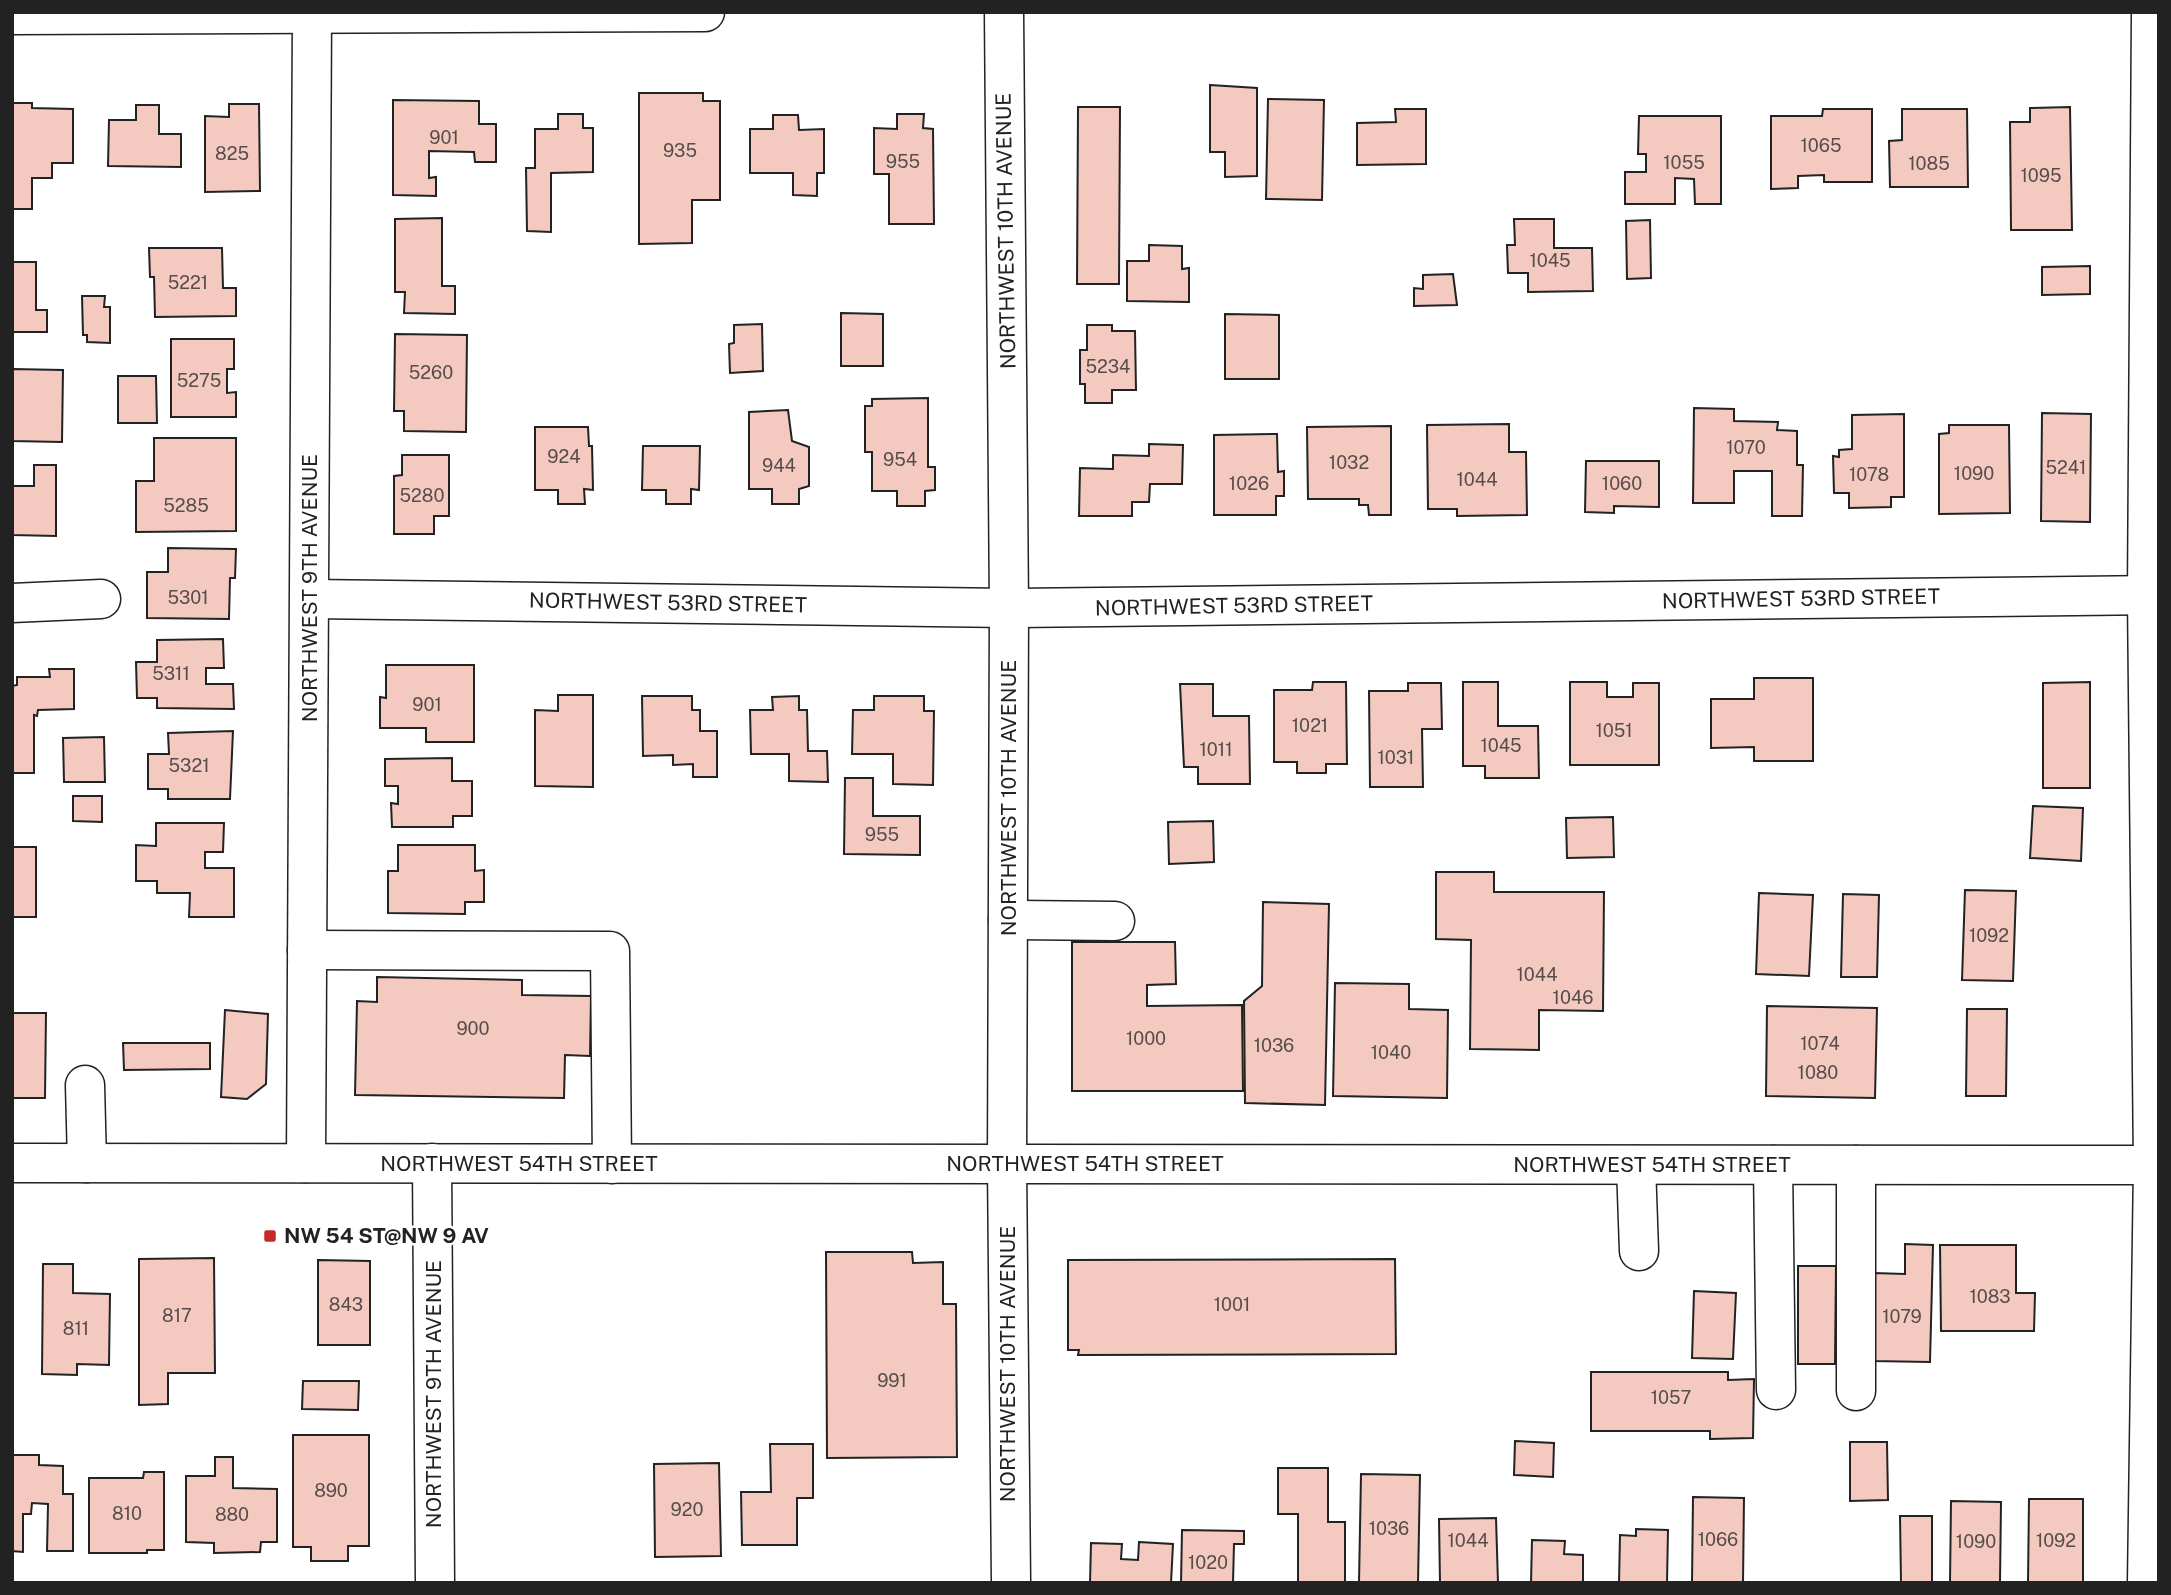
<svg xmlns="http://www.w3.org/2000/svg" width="2171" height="1595" viewBox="0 0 2171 1595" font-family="'Public Sans',sans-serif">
<rect width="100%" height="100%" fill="#fff"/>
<!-- building -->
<g fill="#f3c9c0" stroke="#222" stroke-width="2">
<path d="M1210,85L1257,88V176L1225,177V152H1210Z"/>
<path d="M639,93H703V101H720V200H692V243L639,244Z"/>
<path d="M1268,99L1324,100L1322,200L1266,199Z"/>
<path d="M393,100L479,101V124H496V162H475L474,152L429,151V178L436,177V196L393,195Z"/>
<path d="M12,103H32V108L73,109V163H52V178H32V209H12Z"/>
<path d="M229,104H259L260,191L205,192V116L229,117Z"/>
<path d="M136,105H159V134H181V167L108,166L109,120H136Z"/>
<path d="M1078,107H1120L1119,284H1077Z"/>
<path d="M2070,107L2072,230H2011L2010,122H2030V108Z"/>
<path d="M1395,109H1426V164L1357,165V123L1396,122Z"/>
<path d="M1823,109H1872V182H1824V175L1798,176V188L1771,189V116H1822Z"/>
<path d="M1902,109H1967L1968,187H1890L1889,141L1902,140Z"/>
<path d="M558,114H583V128H593V172L551,173V232L527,231L526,168H535V129H558Z"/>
<path d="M897,114H924L923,128L933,129L934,224H889V174H874V128L897,129Z"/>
<path d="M773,115H798L799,130L824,129V173H817V196L793,195V173H750V129H773Z"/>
<path d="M1639,116H1721V204H1695L1694,179L1675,178V204H1625V172H1646V154H1638Z"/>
<path d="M442,218V286H455V314L404,313L405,292H395V219Z"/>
<path d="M1514,219H1554V248H1592L1593,291L1528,292V273H1508L1507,245H1515Z"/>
<path d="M1650,220L1651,278L1627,279L1626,221Z"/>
<path d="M1149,245L1182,246V269L1189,268V302L1127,301V261H1149Z"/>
<path d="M149,248H222L223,288H236V316L155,317L154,277H150Z"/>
<path d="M12,262H36V310H47V332H12Z"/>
<path d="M2090,266V294L2042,295V267Z"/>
<path d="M1453,274L1457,305L1414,306V288L1423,289V275Z"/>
<path d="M82,296H105L104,307H110V343L87,342V335H83Z"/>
<path d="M841,313L883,314V366H841Z"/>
<path d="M1225,314L1279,315V379H1225Z"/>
<path d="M762,324L763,371L730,373L729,344L734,343V325Z"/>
<path d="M1087,325H1112V331H1135L1136,390H1112V403H1085V384H1080V350H1087Z"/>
<path d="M395,334L467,335L466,432L404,431V411H394Z"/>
<path d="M171,339H234V369H227V393L236,392V417H171Z"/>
<path d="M12,369L63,370L62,442L12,441Z"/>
<path d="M118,376H156L157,423H118Z"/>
<path d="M928,398V467H935V490L925,491V506H897V491H872V452H865V406H872V399Z"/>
<path d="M1694,408L1734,409V421L1778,422L1777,430L1797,431V465H1803L1802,516H1772V471H1734V503H1693Z"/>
<path d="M788,410L792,441L809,447V486L799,489V504H772V489H749V412Z"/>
<path d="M2042,413L2091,414L2090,522L2041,521Z"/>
<path d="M1904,414V497H1891V507L1849,508V493H1834L1833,456L1839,457V450L1852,449V415Z"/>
<path d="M1509,424V452H1526L1527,515L1457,516V509H1428L1427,425Z"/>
<path d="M1949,425H2009L2010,513L1939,514V434L1949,433Z"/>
<path d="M1391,426V515H1369L1368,505H1359V499H1308L1307,427Z"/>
<path d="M535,427H588L589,446H592L593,490L584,489L585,504H558V490H535Z"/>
<path d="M1277,434L1278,472L1284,471V496H1276V515H1214V435Z"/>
<path d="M154,438H236V531L136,532V481H154Z"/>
<path d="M1149,444L1183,445L1182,484H1150L1149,502H1132V516H1079L1080,468L1113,469V455L1149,456Z"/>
<path d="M643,446H700L699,490L691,489V504H666V490H642Z"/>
<path d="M402,455H449V516H434V534H394V476L402,475Z"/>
<path d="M1586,461H1659V507L1614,506V513L1585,512Z"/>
<path d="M34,465H56V536L12,535V486H34Z"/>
<path d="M168,548L236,549L235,578H230L229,619L147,618V572H168Z"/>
<path d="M223,639L224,668H206V684H233L234,709L157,708V698H137L136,662H157V640Z"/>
<path d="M386,665H474V742H426V728H380V697L386,698Z"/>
<path d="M49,669H74V709L38,710L37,716L34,715V773H12V686L17,685V677H50Z"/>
<path d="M1754,678H1813V761H1754V747L1711,748V699H1754Z"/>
<path d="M1313,682H1346L1347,764H1326V773H1297V762H1274V690H1312Z"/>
<path d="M1463,682H1498V726H1538L1539,778H1485V766H1463Z"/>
<path d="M1570,682H1607V697H1633V683H1659V765H1570Z"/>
<path d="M2090,682V788H2043V683Z"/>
<path d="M1408,683H1441L1442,729H1422L1423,787H1370L1369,691H1408Z"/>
<path d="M1180,684H1213V716H1249L1250,784H1198V767H1184Z"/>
<path d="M558,695H593V787L535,786V710L558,711Z"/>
<path d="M642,696H692V710H700V731H717V777H693V764L673,765V755L643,756Z"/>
<path d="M799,696V710H807L808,751H827L828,782L789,781V754H751L750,710H773L772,697Z"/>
<path d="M874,696H924V711H934L933,785L893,784V754H852L853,710H874Z"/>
<path d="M233,731L230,799H168V789H148V754H169L168,733Z"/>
<path d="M104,737L105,782H64L63,738Z"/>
<path d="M452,758V781H472V816H453V827H392L391,803L398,804V786H385V759Z"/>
<path d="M845,778H873V816H920V855L844,854Z"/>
<path d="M73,796H102V822L73,821Z"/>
<path d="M2033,806L2083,808L2081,861L2030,858Z"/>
<path d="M1613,817L1614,857L1567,858L1566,818Z"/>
<path d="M1213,821L1214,862L1169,864L1168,822Z"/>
<path d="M156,823H224L223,852H205V868H234V917H189L190,893H157V881H136V845L156,846Z"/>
<path d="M398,845H475V871L484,870V902H465V914L388,913V871H398Z"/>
<rect x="12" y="847" width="24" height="70"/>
<path d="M1436,872H1494V892H1604L1603,1011L1539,1010V1050L1470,1049L1471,940L1436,939Z"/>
<path d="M1965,890L2016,891L2013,981L1962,980Z"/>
<path d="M1759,893L1813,895L1809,976L1756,974Z"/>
<path d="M1843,894L1879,895L1877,977H1841Z"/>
<path d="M1263,902L1329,904L1325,1105L1245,1103L1244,1001L1262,986Z"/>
<path d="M1072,942H1175L1176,984L1147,985V1006L1242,1005L1243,1091H1072Z"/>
<path d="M377,977L522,980V995L591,996L590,1056L565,1055L564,1098L355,1095L357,1001L377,1002Z"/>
<path d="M1335,983L1409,984V1009L1448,1010L1447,1098L1333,1096Z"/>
<path d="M1767,1006L1877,1008L1875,1098L1766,1096Z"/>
<path d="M1967,1009H2007L2006,1096H1966Z"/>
<path d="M225,1010L268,1014L266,1084L247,1099L221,1097Z"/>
<path d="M12,1013H46L45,1098H12Z"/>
<path d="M123,1043H210V1069L124,1070Z"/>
<path d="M1905,1244L1933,1245L1930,1362L1872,1361L1874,1273L1905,1274Z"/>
<path d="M1940,1245H2016V1293H2035L2034,1331H1941Z"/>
<path d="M826,1252H912L913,1263L943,1262V1304H956L957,1457L827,1458Z"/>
<path d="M214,1258L215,1373H168V1404L139,1405V1259Z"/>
<path d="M1395,1259L1396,1354L1078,1355L1079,1350H1068V1260Z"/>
<path d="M318,1260L370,1261V1345H318Z"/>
<path d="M43,1264H73V1293L110,1294L109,1365L77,1364V1375L42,1374Z"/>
<path d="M1798,1266H1836L1835,1364H1798Z"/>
<path d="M1694,1291L1736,1293L1733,1359L1692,1358Z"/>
<path d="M1591,1372H1728V1380L1754,1379L1753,1438L1710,1439V1431H1591Z"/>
<path d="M303,1381H359L358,1410L302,1409Z"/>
<path d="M293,1435H369V1546H348V1561H311V1547H293Z"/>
<path d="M1515,1441L1554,1443L1553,1477L1514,1475Z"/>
<path d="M1850,1442H1887L1888,1500L1850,1501Z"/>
<path d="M770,1444H813V1498H797V1545H742L741,1492H771Z"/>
<path d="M12,1455H39V1465L63,1466V1494H73V1551H47L48,1504L32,1503L31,1514H23V1552L12,1551Z"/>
<path d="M215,1457H233V1488L277,1489V1542H261L260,1552L214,1553V1543L186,1542V1476H215Z"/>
<path d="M719,1463L721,1556L655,1557L654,1464Z"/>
<path d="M1278,1468H1328V1522H1345V1583H1298V1514H1278Z"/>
<path d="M144,1472H164V1550H147V1553H89V1478H143Z"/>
<path d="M1361,1474L1420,1475L1418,1583H1359Z"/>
<path d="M1693,1497L1744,1498L1743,1583H1692Z"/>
<path d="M2029,1499H2083V1583H2028Z"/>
<path d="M1951,1501L2001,1502L2000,1583H1950Z"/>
<path d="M1900,1516H1932V1583H1901Z"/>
<path d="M1496,1518L1498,1583H1440L1439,1519Z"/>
<path d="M1636,1529L1668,1530L1667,1583H1619L1620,1535L1636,1536Z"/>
<path d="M1182,1530L1244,1531V1544H1234L1233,1583H1181Z"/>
<path d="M1532,1540L1565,1541L1564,1554L1583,1555V1583H1531Z"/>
<path d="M1139,1542L1173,1544L1171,1583H1090L1091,1543L1122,1544L1121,1559L1138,1560Z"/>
</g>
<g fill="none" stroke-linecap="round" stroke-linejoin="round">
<!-- minor casing -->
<g stroke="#222" stroke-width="41">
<g id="minor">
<path d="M1004,12L1009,608L1007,1164L1011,1583"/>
<path d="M12,15L705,12"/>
<path d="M310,599L1009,608L2159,595"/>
<path d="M12,603L101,599"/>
<path d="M1008,920L1115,921"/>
<path d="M307,950L610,951L612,1164"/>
<path d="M85,1085L87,1163"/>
<path d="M306,1163L312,14"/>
<path d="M432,1163L435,1583"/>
<path d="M1636,1165L1639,1251"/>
<path d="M1773,1165L1776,1390"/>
<path d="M1856,1391V1165"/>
<path d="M2147,1583L2153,1165L2147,596L2151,12"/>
</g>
</g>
<!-- major casing -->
<g stroke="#222" stroke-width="41">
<path id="major" d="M12,1163L2159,1165"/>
</g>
<!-- minor -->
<use href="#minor" stroke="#fff" stroke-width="38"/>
<!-- major -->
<use href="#major" stroke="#fff" stroke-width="38"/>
</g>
<!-- markers -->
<rect fill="#c62828" stroke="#fff" stroke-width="2.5" x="263" y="1229" width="14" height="14" rx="3.5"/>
<g text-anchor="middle" stroke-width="5" stroke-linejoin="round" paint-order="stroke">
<!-- number labels -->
<g font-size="18" fill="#564c4a">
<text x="444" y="144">901</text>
<text x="1821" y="152">1065</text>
<text x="680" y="157">935</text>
<text x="232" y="160">825</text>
<text x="903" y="168">955</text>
<text x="1684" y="169">1055</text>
<text x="1929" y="170">1085</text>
<text x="2041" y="182">1095</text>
<text x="1550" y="267">1045</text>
<text x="188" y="289">5221</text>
<text x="1108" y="373">5234</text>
<text x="431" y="379">5260</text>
<text x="199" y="387">5275</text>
<text x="1746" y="454">1070</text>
<text x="564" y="463">924</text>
<text x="900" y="466">954</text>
<text x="1349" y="469">1032</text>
<text x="779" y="472">944</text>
<text x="2066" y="474">5241</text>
<text x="1974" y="480">1090</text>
<text x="1869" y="481">1078</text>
<text x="1477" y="486">1044</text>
<text x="1249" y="490">1026</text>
<text x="1622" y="490">1060</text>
<text x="422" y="502">5280</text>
<text x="186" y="512">5285</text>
<text x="188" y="604">5301</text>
<text x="171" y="680">5311</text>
<text x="427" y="711">901</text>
<text x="1310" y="732">1021</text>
<text x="1614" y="737">1051</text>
<text x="1501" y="752">1045</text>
<text x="1216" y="756">1011</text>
<text x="1396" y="764">1031</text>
<text x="189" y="772">5321</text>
<text x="882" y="841">955</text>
<text x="1989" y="942">1092</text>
<text x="1537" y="981">1044</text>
<text x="1573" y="1004">1046</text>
<text x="473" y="1035">900</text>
<text x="1146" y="1045">1000</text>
<text x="1820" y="1050">1074</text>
<text x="1274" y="1052">1036</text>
<text x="1391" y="1059">1040</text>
<text x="1818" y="1079">1080</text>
<text x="1990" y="1303">1083</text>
<text x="346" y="1311">843</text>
<text x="1232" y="1311">1001</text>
<text x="177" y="1322">817</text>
<text x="1902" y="1323">1079</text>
<text x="76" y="1335">811</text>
<text x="892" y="1387">991</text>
<text x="1671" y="1404">1057</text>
<text x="331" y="1497">890</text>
<text x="687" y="1516">920</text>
<text x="127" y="1520">810</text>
<text x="232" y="1521">880</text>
<text x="1389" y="1535">1036</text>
<text x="1718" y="1546">1066</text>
<text x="1468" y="1547">1044</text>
<text x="2056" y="1547">1092</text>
<text x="1976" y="1548">1090</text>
<text x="1208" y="1569">1020</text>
</g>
<!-- street labels -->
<g font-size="21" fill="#222" stroke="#fff">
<text transform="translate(1006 231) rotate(-91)" y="7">NORTHWEST 10TH AVENUE</text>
<text transform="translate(310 588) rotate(-90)" y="7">NORTHWEST 9TH AVENUE</text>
<text transform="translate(1801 599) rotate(-1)" y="7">NORTHWEST 53RD STREET</text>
<text transform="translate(668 603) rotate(1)" y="7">NORTHWEST 53RD STREET</text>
<text transform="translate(1234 606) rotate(-1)" y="7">NORTHWEST 53RD STREET</text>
<text transform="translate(1009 798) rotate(-90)" y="7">NORTHWEST 10TH AVENUE</text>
<text x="519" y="1171">NORTHWEST 54TH STREET</text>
<text x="1085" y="1171">NORTHWEST 54TH STREET</text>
<text x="1652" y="1172">NORTHWEST 54TH STREET</text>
<text transform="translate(1008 1364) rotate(-90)" y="7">NORTHWEST 10TH AVENUE</text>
<text transform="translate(434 1394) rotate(-90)" y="7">NORTHWEST 9TH AVENUE</text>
</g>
<!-- poi labels -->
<g font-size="21" font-weight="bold" fill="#222" stroke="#fff" text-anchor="start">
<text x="284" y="1243">NW 54 ST@NW 9 AV</text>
</g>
</g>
<!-- border -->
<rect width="2171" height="1595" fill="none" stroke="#222222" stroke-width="28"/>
</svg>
